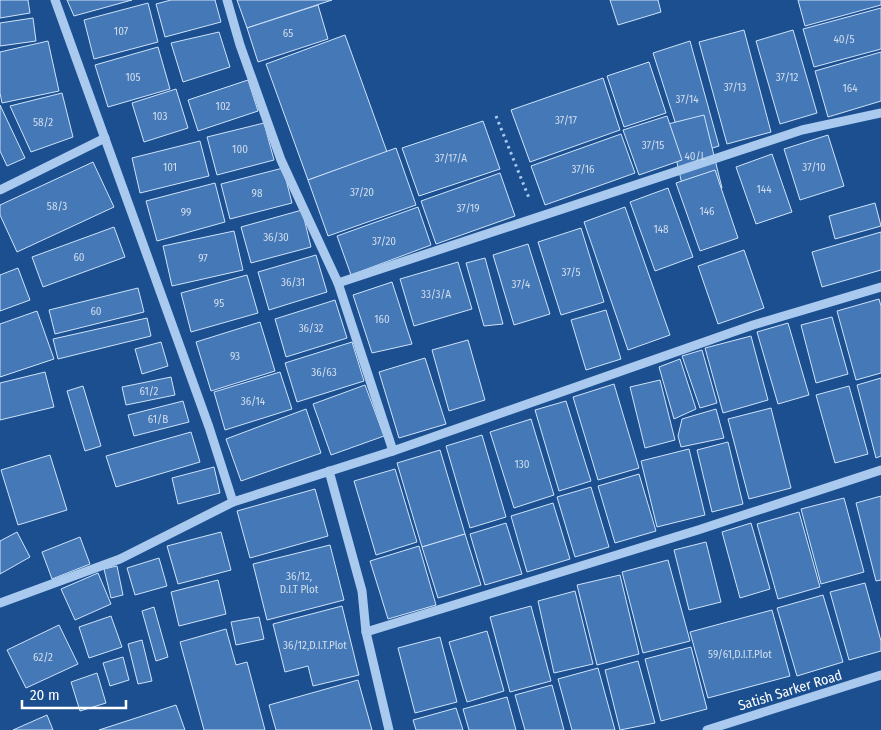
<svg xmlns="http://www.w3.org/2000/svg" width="881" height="730" viewBox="0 0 881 730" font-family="'Fira Sans Condensed',sans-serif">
<rect width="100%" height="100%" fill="#1b4f8f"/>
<!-- building -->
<g fill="#4478b7" stroke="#cfe3fa">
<path d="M0,0H28L30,13L0,18Z"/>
<path d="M67,0H132L74,16Z"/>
<path d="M171,0H215L221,22L165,37L156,4Z"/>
<path d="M237,0H332L247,28Z"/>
<path d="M610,0H658L661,12L618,25Z"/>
<path d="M798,0H881V5L805,26Z"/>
<path d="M148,3L158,42L94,59L84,20Z"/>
<path d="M318,5L328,39L258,62L247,28Z"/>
<path d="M881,8V49L814,67L803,29Z"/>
<path d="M33,18L36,41L0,46V23Z"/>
<path d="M744,30L771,132L727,144L699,42Z"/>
<path d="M793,30L817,113L780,124L756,41Z"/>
<path d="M219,32L230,67L183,82L171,43Z"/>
<path d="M345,35L387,152L308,180L266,64Z"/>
<path d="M48,41L59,91L2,103L0,93V52Z"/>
<path d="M690,41L719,146L686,156L653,53Z"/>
<path d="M158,47L170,89L108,107L95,65Z"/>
<path d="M881,52V101L828,117L815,71Z"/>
<path d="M649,62L666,113L624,127L607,76Z"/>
<path d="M603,78L620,130L530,162L511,110Z"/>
<path d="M248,80L258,111L198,131L188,100Z"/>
<path d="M176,89L188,128L144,142L132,103Z"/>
<path d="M62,93L73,137L31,152L10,106Z"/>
<path d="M0,105L25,158L7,166L0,151Z"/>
<path d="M704,115L722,188L685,197L668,124Z"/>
<path d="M667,116L682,160L639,175L623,130Z"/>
<path d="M483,121L500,169L419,196L402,148Z"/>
<path d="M264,123L274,160L217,175L207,137Z"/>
<path d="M621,134L635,173L545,205L531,166Z"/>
<path d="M828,135L844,186L800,200L784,149Z"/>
<path d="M200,141L209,176L140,193L132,158Z"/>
<path d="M396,148L416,205L328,236L308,180Z"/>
<path d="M772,154L792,212L756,224L736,167Z"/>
<path d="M93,162L114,207L17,252L0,215V205Z"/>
<path d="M283,168L292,203L230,219L221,184Z"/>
<path d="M715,170L738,238L700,251L676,183Z"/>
<path d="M500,173L515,216L436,244L421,201Z"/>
<path d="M215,183L225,222L157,241L146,201Z"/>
<path d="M668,188L693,257L655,271L630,202Z"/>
<path d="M875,203L881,226L835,239L829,216Z"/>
<path d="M418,207L431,245L351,275L337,236Z"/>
<path d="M625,207L670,335L628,350L584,222Z"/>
<path d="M302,210L311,247L251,263L241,227Z"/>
<path d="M114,227L125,257L43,287L32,257Z"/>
<path d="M581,228L604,302L561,315L538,242Z"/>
<path d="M234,231L243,270L172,286L163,246Z"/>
<path d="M881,232V270L822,287L812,252Z"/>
<path d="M528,244L550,314L514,325L493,255Z"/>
<path d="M744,250L764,308L718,324L698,266Z"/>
<path d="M316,255L327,292L269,310L258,272Z"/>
<path d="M485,258L503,324L484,326L466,263Z"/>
<path d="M458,262L472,309L414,326L400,279Z"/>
<path d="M18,268L30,300L0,311V275Z"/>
<path d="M247,275L258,313L191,332L181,293Z"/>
<path d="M392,282L412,344L372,353L353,295Z"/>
<path d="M138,288L144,312L55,334L49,310Z"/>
<path d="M879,299L881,306V373L856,380L837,311Z"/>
<path d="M335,300L347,338L286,357L275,319Z"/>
<path d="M606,310L621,359L586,370L571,320Z"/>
<path d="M37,311L54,359L0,377V324Z"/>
<path d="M832,317L848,374L816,383L801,325Z"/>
<path d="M147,318L151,336L58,359L53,339Z"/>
<path d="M260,322L275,371L211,391L196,342Z"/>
<path d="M788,323L809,395L778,404L757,332Z"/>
<path d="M751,336L768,400L723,413L705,348Z"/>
<path d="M468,340L485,400L449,411L432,350Z"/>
<path d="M161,342L168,366L142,374L135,349Z"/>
<path d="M352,342L364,381L297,402L285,363Z"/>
<path d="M702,350L717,403L700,408L682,356Z"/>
<path d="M425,358L446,424L399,438L379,372Z"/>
<path d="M680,359L696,409L674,419L659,367Z"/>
<path d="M45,372L54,407L0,420V383Z"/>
<path d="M280,372L292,409L225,430L214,392Z"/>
<path d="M171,377L175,395L126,405L122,387Z"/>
<path d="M881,378V456L876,458L857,385Z"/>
<path d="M660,380L675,440L645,448L630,387Z"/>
<path d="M614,384L639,468L598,480L573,397Z"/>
<path d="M365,385L384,436L331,455L313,404Z"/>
<path d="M83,386L101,446L85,451L67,391Z"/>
<path d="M849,386L868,454L835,463L816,395Z"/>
<path d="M183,401L189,422L134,436L128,415Z"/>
<path d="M566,401L591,481L559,491L535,410Z"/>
<path d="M771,408L791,488L749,499L728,419Z"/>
<path d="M306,409L321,453L241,481L226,439Z"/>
<path d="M716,409L724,438L681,447L678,436L682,419Z"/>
<path d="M531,419L554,495L514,508L490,432Z"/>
<path d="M191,432L200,462L116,487L106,456Z"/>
<path d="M482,435L506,517L470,528L446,446Z"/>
<path d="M728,442L743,504L712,512L697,450Z"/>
<path d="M689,449L705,515L657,527L641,461Z"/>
<path d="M440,450L465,534L422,547L397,463Z"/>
<path d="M50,455L67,510L18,525L1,470Z"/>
<path d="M214,467L220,493L178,504L172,478Z"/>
<path d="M395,469L417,542L376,555L354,481Z"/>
<path d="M639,474L656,531L615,543L598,486Z"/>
<path d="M591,487L609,547L575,557L557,497Z"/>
<path d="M315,489L328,536L250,558L237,511Z"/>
<path d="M881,496V580L876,581L856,503Z"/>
<path d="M844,498L864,572L821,584L801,509Z"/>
<path d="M553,503L570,559L527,572L511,516Z"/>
<path d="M799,512L820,587L778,599L757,524Z"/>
<path d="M506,523L522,574L485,585L470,534Z"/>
<path d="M751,523L770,589L740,598L722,532Z"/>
<path d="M17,532L30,557L0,574V541Z"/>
<path d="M221,532L231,570L178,584L167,546Z"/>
<path d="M465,534L481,585L438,598L422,547Z"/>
<path d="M80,537L90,564L52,579L42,552Z"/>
<path d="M706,542L721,602L689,610L674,550Z"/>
<path d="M330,545L344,600L267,620L253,564Z"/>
<path d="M419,546L436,605L388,619L370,561Z"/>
<path d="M159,558L167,586L135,595L127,568Z"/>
<path d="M668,560L690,641L643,653L622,572Z"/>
<path d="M117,566L123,595L111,598L104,569Z"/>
<path d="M98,573L111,604L75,620L61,589Z"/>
<path d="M620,575L639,654L597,665L577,585Z"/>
<path d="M218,580L226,614L179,626L171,592Z"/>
<path d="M865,583L881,641V651L849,660L830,592Z"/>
<path d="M575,591L593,664L554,673L538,601Z"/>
<path d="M823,595L843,662L797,676L777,608Z"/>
<path d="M342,606L359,675L313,686L308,666L285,672L273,624Z"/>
<path d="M531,606L551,681L510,692L490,617Z"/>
<path d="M154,607L168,657L156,661L142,611Z"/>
<path d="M772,610L790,676L708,698L690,632Z"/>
<path d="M111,616L122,647L89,658L79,627Z"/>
<path d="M259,617L264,639L236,645L231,622Z"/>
<path d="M59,625L78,664L26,688L7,650Z"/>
<path d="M226,629L236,665L247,662L265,730H204L180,642Z"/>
<path d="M487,631L504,691L467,702L449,642Z"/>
<path d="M440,637L457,702L415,713L398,648Z"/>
<path d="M142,640L152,681L138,684L128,644Z"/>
<path d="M691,647L707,709L661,721L645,659Z"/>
<path d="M123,657L129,680L110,686L103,663Z"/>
<path d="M638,661L655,723L620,730L605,670Z"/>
<path d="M598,668L615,730H572L558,679Z"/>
<path d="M97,673L106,703L80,711L71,682Z"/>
<path d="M358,680L372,730H276L269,705Z"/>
<path d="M552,685L564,730H525L515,695Z"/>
<path d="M507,697L516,730H469L463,709Z"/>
<path d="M176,705L185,730H99Z"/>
<path d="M456,708L463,730H416L413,720Z"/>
<path d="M47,715L53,730H13Z"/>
</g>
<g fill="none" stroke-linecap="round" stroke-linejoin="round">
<!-- path -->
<path stroke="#a9c9ee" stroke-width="3" stroke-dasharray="2.5 4" stroke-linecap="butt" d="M496,116L529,198"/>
<!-- minor -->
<g stroke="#a9c9ee" stroke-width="9">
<path d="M55,0L209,427L233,502"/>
<path d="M227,0L240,45L281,160L338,283L393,451"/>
<path d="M0,190L105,138"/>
<path d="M338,283L802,130L881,113"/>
<path d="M329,471L362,591L366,632L389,730"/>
<path d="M0,603L120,559L233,502L393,451L753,325L881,287"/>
<path d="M366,632L698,530L881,470"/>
<path d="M707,730L881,675"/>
</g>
</g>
<g text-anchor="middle" stroke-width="4" stroke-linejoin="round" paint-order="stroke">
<!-- number labels -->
<g font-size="11" fill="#d0dded">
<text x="121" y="35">107</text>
<text x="288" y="37">65</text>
<text x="844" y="43">40/5</text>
<text x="133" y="81">105</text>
<text x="787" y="81">37/12</text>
<text x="735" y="91">37/13</text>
<text x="850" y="92">164</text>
<text x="687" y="103">37/14</text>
<text x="223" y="110">102</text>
<text x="160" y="120">103</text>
<text x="566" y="124">37/17</text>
<text x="43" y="126">58/2</text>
<text x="653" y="149">37/15</text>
<text x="240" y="153">100</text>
<text x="695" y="160">40/L</text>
<text x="451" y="162">37/17/A</text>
<text x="170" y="171">101</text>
<text x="814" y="171">37/10</text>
<text x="583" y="173">37/16</text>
<text x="764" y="193">144</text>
<text x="362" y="196">37/20</text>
<text x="257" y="197">98</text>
<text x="57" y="210">58/3</text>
<text x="468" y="212">37/19</text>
<text x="707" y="215">146</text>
<text x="186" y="216">99</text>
<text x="661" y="233">148</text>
<text x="276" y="241">36/30</text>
<text x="384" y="245">37/20</text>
<text x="79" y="261">60</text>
<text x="203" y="262">97</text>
<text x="571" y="276">37/5</text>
<text x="293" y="286">36/31</text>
<text x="521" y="288">37/4</text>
<text x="436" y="298">33/3/A</text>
<text x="219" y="307">95</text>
<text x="96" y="315">60</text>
<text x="382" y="323">160</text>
<text x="311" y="332">36/32</text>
<text x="235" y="360">93</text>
<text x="324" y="376">36/63</text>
<text x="149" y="395">61/2</text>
<text x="253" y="405">36/14</text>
<text x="158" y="423">61/B</text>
<text x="522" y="468">130</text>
<text x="299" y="580">36/12,<tspan x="299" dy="13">D.I.T Plot</tspan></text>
<text x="315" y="649">36/12,D.I.T.Plot</text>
<text x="740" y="658">59/61,D.I.T.Plot</text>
<text x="43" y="661">62/2</text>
</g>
<!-- street labels -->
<g font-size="14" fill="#fff" stroke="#1b4f8f">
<text transform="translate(790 690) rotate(-17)" y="5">Satish Sarker Road</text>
</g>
</g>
<!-- scale -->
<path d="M22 700v8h104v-8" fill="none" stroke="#ffffff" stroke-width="2.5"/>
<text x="30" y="700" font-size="15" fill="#ffffff" stroke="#1b4f8f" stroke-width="4" paint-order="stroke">20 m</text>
</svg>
